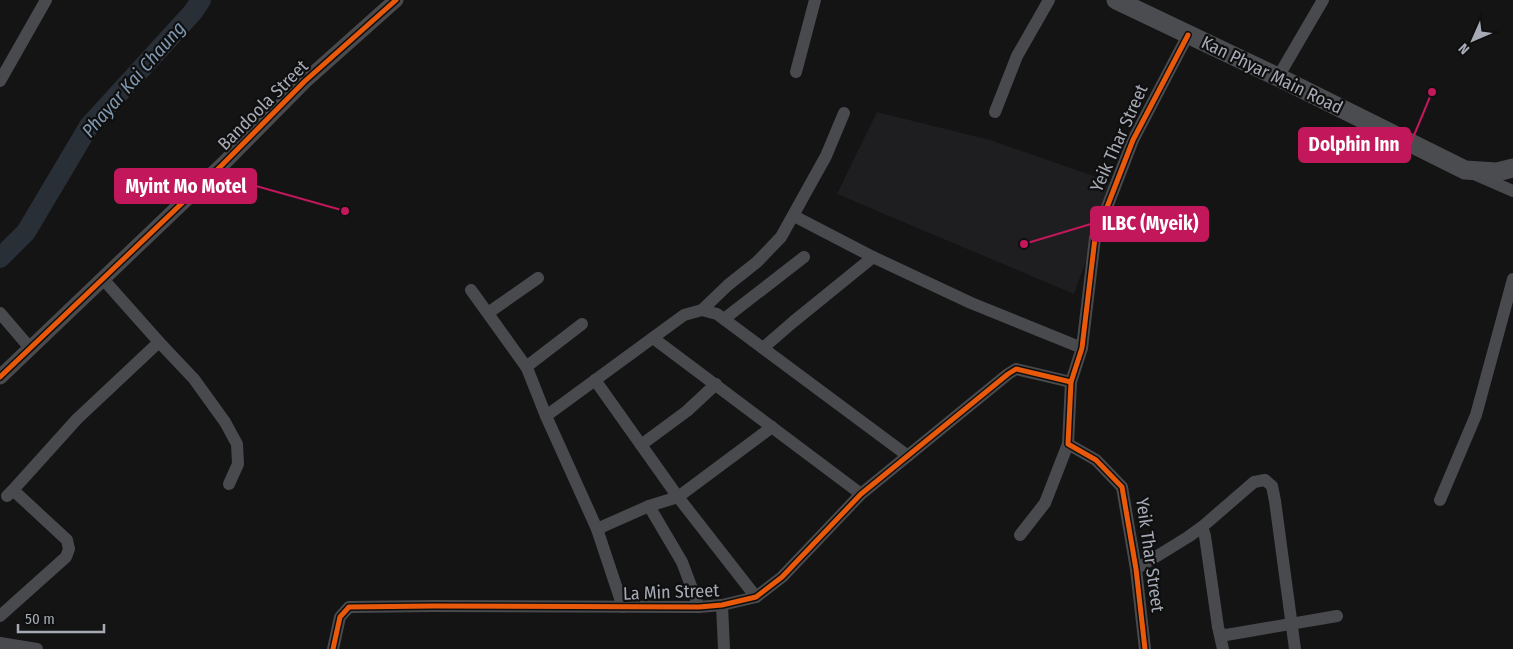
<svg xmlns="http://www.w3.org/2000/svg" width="1513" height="649" viewBox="0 0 1513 649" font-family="'Fira Sans Condensed',sans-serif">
<rect width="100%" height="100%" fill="#141415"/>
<!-- built -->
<path fill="#1e1e20" d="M877,112L990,140L1114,183L1074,294L837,194Z"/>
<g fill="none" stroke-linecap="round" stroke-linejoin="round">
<!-- river -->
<path stroke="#292f36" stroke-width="20" d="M0,258L26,232L89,126L193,12L201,0"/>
<!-- minor -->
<g stroke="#494a4d" stroke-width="12">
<path d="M796,72L815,0"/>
<path d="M1278,77L1323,0"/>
<path d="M0,81L46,0"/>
<path d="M995,112L1017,56L1049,0"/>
<path d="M1474,174L1513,191"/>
<path d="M794,216L873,257L971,303L1082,348"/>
<path d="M103,279L159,342L194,379L225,422L237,444L238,464L229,484"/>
<path d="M471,290L527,368L546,416L597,529L623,607"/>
<path d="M702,310L728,285L757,262L781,237L826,156L844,113"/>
<path d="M0,313L30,348"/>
<path d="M488,313L538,278"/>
<path d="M724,319L804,257"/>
<path d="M653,338L861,494"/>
<path d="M763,348L793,322L873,257"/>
<path d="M527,368L530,364L582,324"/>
<path d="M595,380L678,497L649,506L597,529"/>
<path d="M546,416L684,315L702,310L717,314L908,456"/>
<path d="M641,445L687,411L716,384"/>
<path d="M13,490L77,419L159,342"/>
<path d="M1440,500L1476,415L1513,279"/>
<path d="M649,506L682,562L699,607"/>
<path d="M1202,527L1205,536L1218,627L1223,649"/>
<path d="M1020,535L1045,503L1068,444"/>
<path d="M1136,569L1188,537L1202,527L1254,482L1265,480L1272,486L1275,501L1295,649"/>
<path d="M756,597L678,497L772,427"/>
<path d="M722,605L724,649"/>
<path d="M0,616L66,557L69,549L67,540L13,490L7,496"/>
<path d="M1220,634L1226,635L1337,616"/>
<path d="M0,643L37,649"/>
<path d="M333,649L340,617L349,607L434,606L699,607L722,605L756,597L782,577L861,494L1008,374L1016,369L1071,382"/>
<path d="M1145,649L1136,569L1122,487L1096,460L1068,444L1071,382L1082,348L1095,238L1133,140L1188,35"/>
</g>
<!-- tertiary -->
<path stroke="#494a4d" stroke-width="15" d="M0,377L222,165L305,81L396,0"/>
<!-- primary -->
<path stroke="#4b4c4f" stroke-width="19" d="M1116,0L1278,77L1465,170L1497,172L1513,168"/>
<!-- cycleway casing -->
<g stroke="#0f0f10" stroke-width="8">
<g id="cycleway">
<path d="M0,377L222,165L305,81L396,0"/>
<path d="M333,649L340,617L349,607L434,606L699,607L722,605L756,597L782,577L861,494L1008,374L1016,369L1071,382"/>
<path d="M1145,649L1136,569L1122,487L1096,460L1068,444L1071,382L1082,348L1095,238L1133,140L1188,35"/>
</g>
</g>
<!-- cycleway -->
<use href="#cycleway" stroke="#e8590c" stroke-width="5"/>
</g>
<g text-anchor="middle" stroke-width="4.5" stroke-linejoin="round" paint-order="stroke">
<!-- street labels -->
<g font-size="18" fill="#a6aab5" stroke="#0f0f10">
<text transform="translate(1272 75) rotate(26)" y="6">Kan Phyar Main Road</text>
<text transform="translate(263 105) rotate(-45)" y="6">Bandoola Street</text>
<text transform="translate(1119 138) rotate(-66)" y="6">Yeik Thar Street</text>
<text transform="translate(1150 555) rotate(82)" y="6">Yeik Thar Street</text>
<text transform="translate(671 592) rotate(-2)" y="6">La Min Street</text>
</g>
<!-- water labels -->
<g font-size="19" font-style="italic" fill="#7f97af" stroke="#0f0f10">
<text transform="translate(133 79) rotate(-49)" y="7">Phayar Kai Chaung</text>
</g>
</g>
<!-- callouts -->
<path fill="none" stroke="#c2185b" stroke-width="2" d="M1432 92L1410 145M345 211L256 186M1024 244L1091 224"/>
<g fill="#c2185b" stroke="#0f0f10" stroke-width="2">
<circle cx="1432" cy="92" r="5"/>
<circle cx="345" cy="211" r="5"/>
<circle cx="1024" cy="244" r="5"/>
</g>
<g fill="#c2185b" stroke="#c2185b" stroke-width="2">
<rect x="1299" y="128" width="111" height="34" rx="5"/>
<rect x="115" y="169" width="141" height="34" rx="5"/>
<rect x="1091" y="207" width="117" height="34" rx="5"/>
</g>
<g font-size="19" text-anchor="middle" font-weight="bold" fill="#fff">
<text x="1354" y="151">Dolphin Inn</text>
<text x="186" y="193">Myint Mo Motel</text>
<text x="1150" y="230">ILBC (Myeik)</text>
</g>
<!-- north arrow -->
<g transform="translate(1473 40) rotate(225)" stroke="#0f0f10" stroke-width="4" paint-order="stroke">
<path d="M0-4L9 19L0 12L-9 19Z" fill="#a6aab5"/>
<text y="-8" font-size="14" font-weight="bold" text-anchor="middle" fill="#a6aab5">N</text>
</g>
<!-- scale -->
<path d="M18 624v8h86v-8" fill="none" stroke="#a6aab5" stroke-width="2.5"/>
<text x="25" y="624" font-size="15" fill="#a6aab5" stroke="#0f0f10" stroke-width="4" paint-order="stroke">50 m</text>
</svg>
